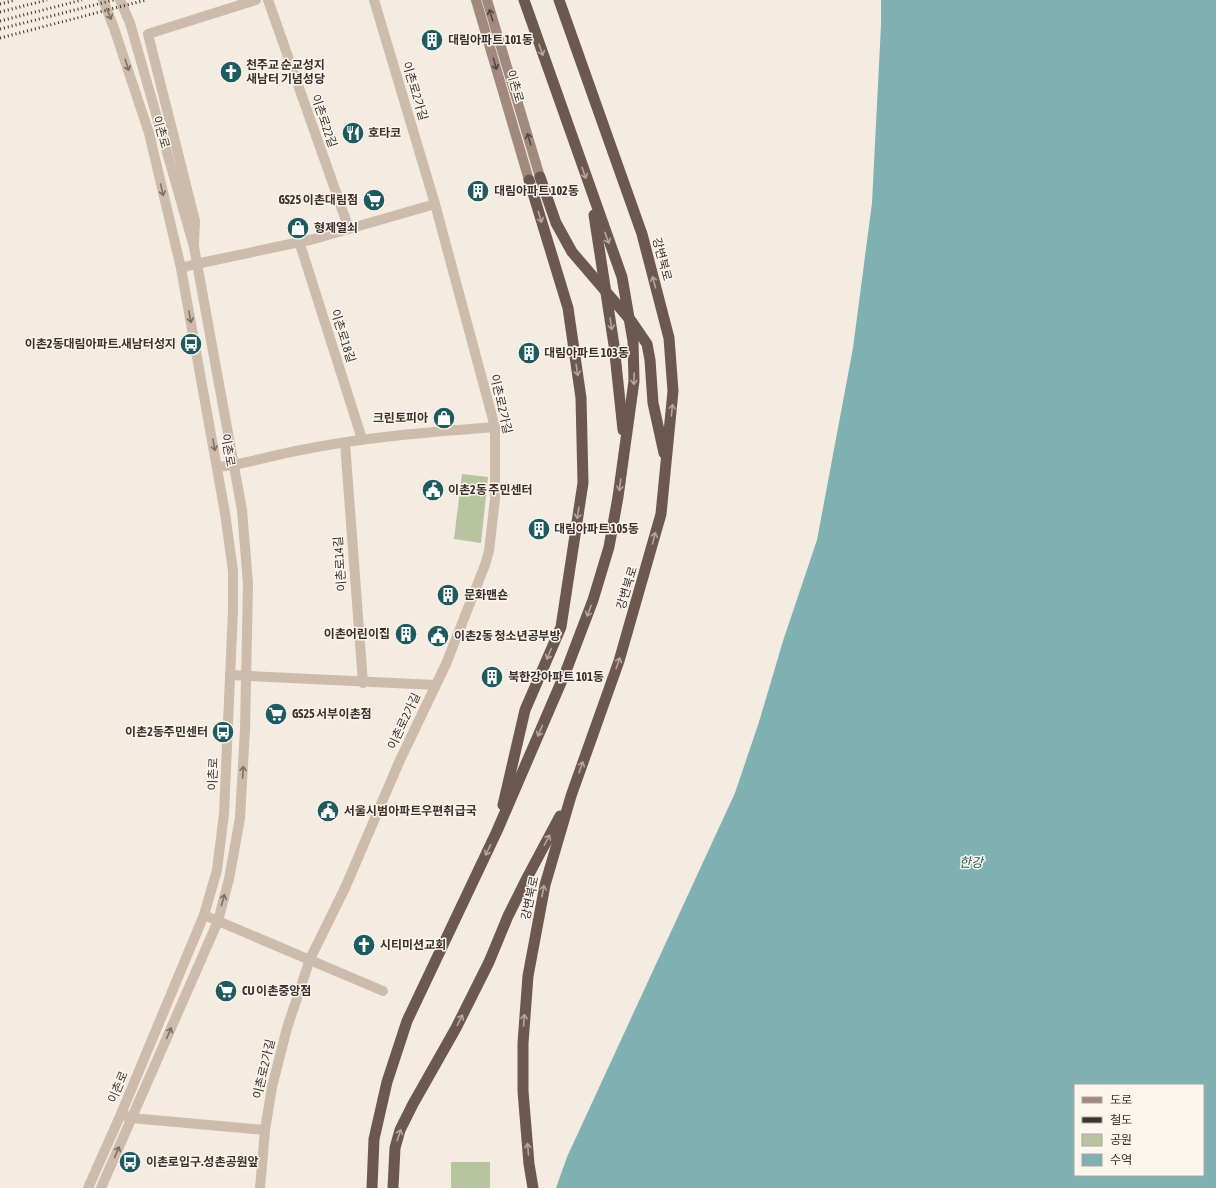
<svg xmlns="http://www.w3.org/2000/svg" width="1216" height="1188" viewBox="0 0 1216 1188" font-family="'Asap Condensed','Noto Sans KR',sans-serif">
<rect width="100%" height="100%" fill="#f4ebe1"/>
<!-- green -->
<g fill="#b8c4a0">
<path d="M462,474L488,477L481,543L454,539Z"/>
<rect x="451" y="1162" width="39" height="26"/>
</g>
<!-- water -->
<path fill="#7fb0b2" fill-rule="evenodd" d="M881,0H1216V1188H556L567,1157L735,793L759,722L783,641L817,540L853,348L872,203L881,25ZM1075,1085H1203V1175H1075Z"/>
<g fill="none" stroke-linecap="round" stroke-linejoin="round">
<!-- minor -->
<g stroke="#cdbbac" stroke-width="10">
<path d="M268,0L349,229"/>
<path d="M299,241L362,439"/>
<path d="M194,243L195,221L148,34L256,0"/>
<path d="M181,268L196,264L314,239L435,204"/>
<path d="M345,443L363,683"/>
<path d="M218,467C246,464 273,455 301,450C365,437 430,432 495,427"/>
<path d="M230,675L435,685"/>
<path d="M204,915L383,991"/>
<path d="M121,1114L131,1118L265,1130"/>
<path d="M260,1188L265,1130L272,1087L287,1028L310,959L345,888L400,760L446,664L485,565L489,551L495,499V427L435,204L374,0"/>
</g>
<!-- tertiary -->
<g stroke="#cdbbac" stroke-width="10">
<path d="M88,1188L121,1114L204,915L217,870L224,814L233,610V571L225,513L181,268L149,133L114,28L103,0"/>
<path d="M101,1188L218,921L229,879L240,818L245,729L248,584L242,510L194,247L130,23L120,0"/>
</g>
<!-- secondary -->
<g stroke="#a18a7d" stroke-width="10">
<path d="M476,0L529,180"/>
<path d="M487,0L540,177"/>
</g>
<!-- trunk -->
<g stroke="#6c584f" stroke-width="11">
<path d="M540,177L556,223L572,252L632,322L647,344L650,360L653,403L664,453"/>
<path d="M594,215L614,345L623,430"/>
<path d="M503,805L525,710L561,627L583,483L581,398L568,308L529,180"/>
<path d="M372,1188L374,1139L387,1082L407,1021L497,831L566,671L593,600L609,547L618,497L634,381L633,341L622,277L524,0"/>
<path d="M393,1188L395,1148L400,1130L413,1104L456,1028L489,962L508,916L528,876L560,816"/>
<path d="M533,1188L529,1164L523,1091V1043L528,976L545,885L571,796L619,661L661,514L673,391L669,338L642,234L559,0"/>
</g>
<!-- rail -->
<g stroke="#3b302b" stroke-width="3" stroke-dasharray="1 3" stroke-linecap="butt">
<path d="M0,4L15,0"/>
<path d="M0,12L47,0"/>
<path d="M0,21L82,0"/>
<path d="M0,29L114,0"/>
<path d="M0,38L146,0"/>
</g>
</g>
<!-- one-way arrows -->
<defs><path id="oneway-shaft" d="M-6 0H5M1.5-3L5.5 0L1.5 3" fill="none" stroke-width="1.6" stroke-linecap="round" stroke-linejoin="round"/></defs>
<g stroke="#7d6f65">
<use href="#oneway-shaft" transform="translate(109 14) rotate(67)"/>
<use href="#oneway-shaft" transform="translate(127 65) rotate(72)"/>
<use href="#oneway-shaft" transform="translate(162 190) rotate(77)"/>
<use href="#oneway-shaft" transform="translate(190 317) rotate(80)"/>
<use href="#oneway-shaft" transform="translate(214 445) rotate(80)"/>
<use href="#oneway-shaft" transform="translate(243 772) rotate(-87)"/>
<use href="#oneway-shaft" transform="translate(223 900) rotate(-74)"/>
<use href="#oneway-shaft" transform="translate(169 1033) rotate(-67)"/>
<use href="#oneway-shaft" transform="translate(117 1152) rotate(-67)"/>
</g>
<g stroke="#544640">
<use href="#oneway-shaft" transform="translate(491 15) rotate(-107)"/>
<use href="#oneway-shaft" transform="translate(495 64) rotate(74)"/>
<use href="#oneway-shaft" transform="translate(529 139) rotate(-107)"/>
</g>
<g stroke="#b4a69e">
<use href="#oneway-shaft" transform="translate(541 50) rotate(71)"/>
<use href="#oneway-shaft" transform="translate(584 173) rotate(71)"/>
<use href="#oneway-shaft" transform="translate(540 217) rotate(73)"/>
<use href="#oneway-shaft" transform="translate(607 238) rotate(70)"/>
<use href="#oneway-shaft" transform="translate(654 282) rotate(-105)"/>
<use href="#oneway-shaft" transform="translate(611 324) rotate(81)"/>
<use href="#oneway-shaft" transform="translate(577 370) rotate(81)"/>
<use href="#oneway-shaft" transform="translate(634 379) rotate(92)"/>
<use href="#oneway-shaft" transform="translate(672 410) rotate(-84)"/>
<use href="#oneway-shaft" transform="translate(620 485) rotate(97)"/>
<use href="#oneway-shaft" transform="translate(578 513) rotate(99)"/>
<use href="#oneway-shaft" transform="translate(654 538) rotate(-76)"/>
<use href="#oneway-shaft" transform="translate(589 611) rotate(111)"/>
<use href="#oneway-shaft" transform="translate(549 654) rotate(113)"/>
<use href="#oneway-shaft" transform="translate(618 663) rotate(-71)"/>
<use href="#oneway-shaft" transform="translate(540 731) rotate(113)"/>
<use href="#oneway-shaft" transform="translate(581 767) rotate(-71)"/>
<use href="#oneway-shaft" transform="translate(547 840) rotate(-62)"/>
<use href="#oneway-shaft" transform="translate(488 850) rotate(116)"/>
<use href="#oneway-shaft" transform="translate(543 891) rotate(-79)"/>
<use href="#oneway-shaft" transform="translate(460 1020) rotate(-63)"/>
<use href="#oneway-shaft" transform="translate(524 1020) rotate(-86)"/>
<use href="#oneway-shaft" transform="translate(399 1135) rotate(-72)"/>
<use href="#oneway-shaft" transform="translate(528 1149) rotate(-95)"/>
</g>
<!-- icons -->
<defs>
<g id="building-disc" transform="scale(1.15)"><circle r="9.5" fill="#1f5a5e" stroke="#fbf5ee"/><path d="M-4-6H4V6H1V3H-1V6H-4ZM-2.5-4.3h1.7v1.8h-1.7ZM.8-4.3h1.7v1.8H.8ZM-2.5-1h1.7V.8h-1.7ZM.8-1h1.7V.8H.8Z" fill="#fff"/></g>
<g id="church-disc" transform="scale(1.15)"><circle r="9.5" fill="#1f5a5e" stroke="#fbf5ee"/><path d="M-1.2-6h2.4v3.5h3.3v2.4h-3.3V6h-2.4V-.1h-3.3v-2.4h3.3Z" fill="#fff"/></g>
<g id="restaurant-disc" transform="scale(1.15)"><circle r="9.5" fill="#1f5a5e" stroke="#fbf5ee"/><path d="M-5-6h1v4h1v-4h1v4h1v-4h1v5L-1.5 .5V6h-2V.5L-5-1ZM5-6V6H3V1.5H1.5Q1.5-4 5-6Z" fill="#fff"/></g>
<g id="supermarket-disc" transform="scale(1.15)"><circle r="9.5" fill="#1f5a5e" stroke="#fbf5ee"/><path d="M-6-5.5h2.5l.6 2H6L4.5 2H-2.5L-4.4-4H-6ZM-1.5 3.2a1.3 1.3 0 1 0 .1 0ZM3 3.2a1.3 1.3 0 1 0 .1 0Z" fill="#fff"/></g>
<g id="shop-disc" transform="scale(1.15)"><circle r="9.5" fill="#1f5a5e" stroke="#fbf5ee"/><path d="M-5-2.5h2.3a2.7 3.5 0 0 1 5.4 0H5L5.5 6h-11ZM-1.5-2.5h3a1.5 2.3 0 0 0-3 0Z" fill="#fff"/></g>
<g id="bus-disc" transform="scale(1.15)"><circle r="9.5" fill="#1f5a5e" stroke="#fbf5ee"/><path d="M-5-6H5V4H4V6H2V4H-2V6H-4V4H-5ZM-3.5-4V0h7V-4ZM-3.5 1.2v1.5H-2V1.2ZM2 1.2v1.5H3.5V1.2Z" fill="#fff"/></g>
<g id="civic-disc" transform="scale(1.15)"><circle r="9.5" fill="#1f5a5e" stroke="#fbf5ee"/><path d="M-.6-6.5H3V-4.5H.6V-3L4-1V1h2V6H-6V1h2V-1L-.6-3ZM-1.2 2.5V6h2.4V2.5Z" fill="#fff"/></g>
</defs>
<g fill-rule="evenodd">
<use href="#building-disc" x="432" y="40"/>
<use href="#church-disc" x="231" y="72"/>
<use href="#restaurant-disc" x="353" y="133"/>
<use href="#building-disc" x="478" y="191"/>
<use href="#supermarket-disc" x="374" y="200"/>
<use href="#shop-disc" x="298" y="228"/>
<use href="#bus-disc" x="191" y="344"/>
<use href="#building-disc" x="529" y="353"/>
<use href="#shop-disc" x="444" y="418"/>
<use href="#civic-disc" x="433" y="490"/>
<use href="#building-disc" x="539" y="529"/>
<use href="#building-disc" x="448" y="595"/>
<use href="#building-disc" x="406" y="634"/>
<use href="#civic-disc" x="438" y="636"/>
<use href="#building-disc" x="492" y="677"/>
<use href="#supermarket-disc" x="276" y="714"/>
<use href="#bus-disc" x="223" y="732"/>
<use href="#civic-disc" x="328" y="811"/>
<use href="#church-disc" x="364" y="945"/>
<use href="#supermarket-disc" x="226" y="991"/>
<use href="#bus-disc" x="130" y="1162"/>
</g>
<g text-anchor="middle" stroke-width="3" stroke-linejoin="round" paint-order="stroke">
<!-- poi labels -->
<g font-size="12" font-weight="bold" fill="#3b302b" stroke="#fbf5ee" text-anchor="start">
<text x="448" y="44">대림아파트 101동</text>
<text x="246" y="69">천주교 순교성지<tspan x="246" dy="14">새남터 기념성당</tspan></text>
<text x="368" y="137">호타코</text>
<text x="494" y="195">대림아파트 102동</text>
<text x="358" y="204" text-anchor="end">GS25 이촌대림점</text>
<text x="314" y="232">형제열쇠</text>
<text x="176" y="348" text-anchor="end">이촌2동대림아파트.새남터성지</text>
<text x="544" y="357">대림아파트 103동</text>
<text x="428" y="422" text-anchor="end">크린토피아</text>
<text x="448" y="494">이촌2동 주민센터</text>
<text x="554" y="533">대림아파트 105동</text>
<text x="464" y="599">문화맨숀</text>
<text x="390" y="638" text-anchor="end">이촌어린이집</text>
<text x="454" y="640">이촌2동 청소년공부방</text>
<text x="508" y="681">북한강아파트 101동</text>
<text x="292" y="718">GS25 서부이촌점</text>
<text x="208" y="736" text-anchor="end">이촌2동주민센터</text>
<text x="344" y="815">서울시범아파트우편취급국</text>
<text x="380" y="949">시티미션교회</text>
<text x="242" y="995">CU 이촌중앙점</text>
<text x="146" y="1166">이촌로입구.성촌공원앞</text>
</g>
<!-- street labels -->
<g font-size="12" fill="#3b302b" stroke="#fbf5ee">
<text transform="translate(515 86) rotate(74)" y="4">이촌로</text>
<text transform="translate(415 91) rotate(73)" y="4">이촌로2가길</text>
<text transform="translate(324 121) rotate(71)" y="4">이촌로22길</text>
<text transform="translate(161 132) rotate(74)" y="4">이촌로</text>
<text transform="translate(662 259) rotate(75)" y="4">강변북로</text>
<text transform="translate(343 336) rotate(72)" y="4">이촌로18길</text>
<text transform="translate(501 404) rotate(77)" y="4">이촌로2가길</text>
<text transform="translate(228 450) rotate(80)" y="4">이촌로</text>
<text transform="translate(340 564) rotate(-94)" y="4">이촌로14길</text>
<text transform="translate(627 588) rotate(-73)" y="4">강변북로</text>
<text transform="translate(404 721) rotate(-65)" y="4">이촌로2가길</text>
<text transform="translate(213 774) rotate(-88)" y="4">이촌로</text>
<text transform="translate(530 898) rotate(-78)" y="4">강변북로</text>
<text transform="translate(264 1069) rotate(-77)" y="4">이촌로2가길</text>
<text transform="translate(118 1087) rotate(-67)" y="4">이촌로</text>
</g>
<!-- water labels -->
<g font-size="13" font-style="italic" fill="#1f5a5e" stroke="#fbf5ee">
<text x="971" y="867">한강</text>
</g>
</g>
<!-- legend -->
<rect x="1074" y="1084" width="130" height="92" fill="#fbf5ee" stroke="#aea6a0"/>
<rect x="1082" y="1097" width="20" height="6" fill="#a18a7d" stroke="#aea6a0"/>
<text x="1110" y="1104" font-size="12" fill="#3b302b">도로</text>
<rect x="1082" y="1117" width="20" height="6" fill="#3b302b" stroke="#aea6a0"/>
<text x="1110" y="1124" font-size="12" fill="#3b302b">철도</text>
<rect x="1082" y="1134" width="20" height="12" fill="#b8c4a0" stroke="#aea6a0"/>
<text x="1110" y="1144" font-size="12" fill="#3b302b">공원</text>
<rect x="1082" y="1154" width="20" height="12" fill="#7fb0b2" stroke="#aea6a0"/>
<text x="1110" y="1164" font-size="12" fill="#3b302b">수역</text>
</svg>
